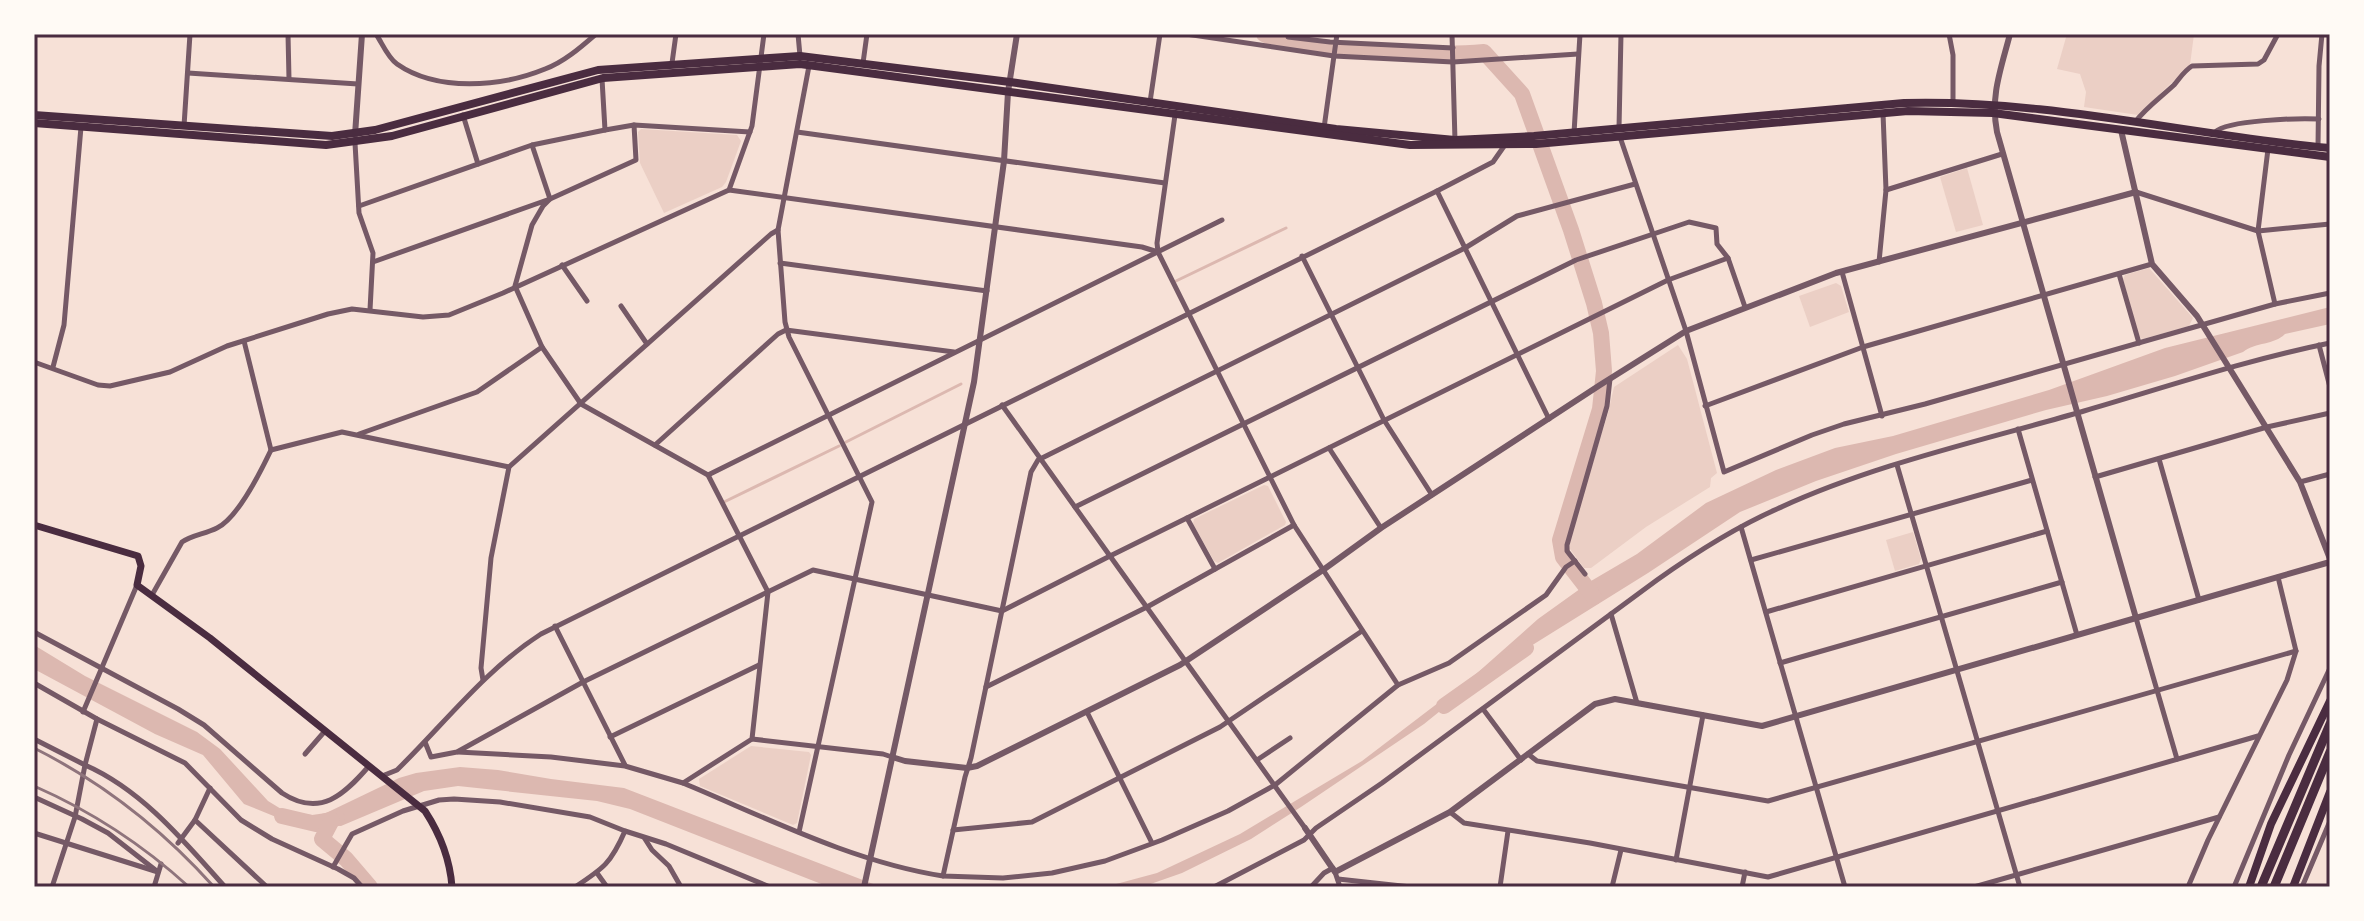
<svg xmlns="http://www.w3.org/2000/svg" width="2364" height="921" viewBox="0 0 2364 921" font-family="'PT Sans Narrow',sans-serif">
<rect width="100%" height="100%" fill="#f7e1d7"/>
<!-- green -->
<g fill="#ebcfc5">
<path d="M2067,34H2194L2190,65L2138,115L2084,107L2086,92L2080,74L2057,69Z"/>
<path d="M641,129L737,135L741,141L726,182L722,187L664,213L640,163L638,132Z"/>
<path d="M1967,168L1983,225L1956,232L1940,177Z"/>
<path d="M2149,268L2193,318L2189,326L2143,339L2139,337L2123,279L2125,275Z"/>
<path d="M1836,283L1841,286L1849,312L1810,327L1799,296Z"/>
<path d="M1678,345L1687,359L1717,473L1711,478L1710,487L1646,527L1591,568H1584L1570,549V538L1608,413L1614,387Z"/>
<path d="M1264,485L1268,486L1286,522L1285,525L1218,563L1214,561L1193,524L1194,519Z"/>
<path d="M1913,532L1921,559L1919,564L1895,571L1886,540Z"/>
<path d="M751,746L809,752L811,755L797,823L793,825L700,786L699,779Z"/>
</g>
<!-- water -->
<g fill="#dcb8b0">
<path d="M2330,307V324L2285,334C2274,345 2256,342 2243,352L2175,376L2107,396L2046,410L1896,454L1816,481L1740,512L1648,573L1486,674L1424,724L1301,807L1251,839L1182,873L1142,887H1105L1157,873L1240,834L1362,761L1476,674L1538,619L1591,581L1637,554L1706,503L1776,470L1835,448L1893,436L2049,390L2165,348Z"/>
<path d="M34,645L85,676L197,732L220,749L268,801L286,812L312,815L326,813L399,778L416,773L460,767L498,770L551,779L624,788L881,887H829L630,809L597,801L458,786L424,791L341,826L281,819L244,804L203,755L155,734L34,669Z"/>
</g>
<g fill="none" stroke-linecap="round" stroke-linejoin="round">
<!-- stream -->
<g stroke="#dcb8b0" stroke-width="3">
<path d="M1176,281L1286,228"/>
<path d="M846,442L961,384"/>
<path d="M724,502L839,446"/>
</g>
<!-- river -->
<g stroke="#dcb8b0" stroke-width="16">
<path d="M1264,34C1289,48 1332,48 1361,50C1402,52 1443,56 1484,52L1522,94L1571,230L1594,303L1601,333L1604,371L1600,409L1560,540L1563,557L1594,597"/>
<path d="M1444,706L1526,648"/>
<path d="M282,816L316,824L337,818"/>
<path d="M332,820L322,839L346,859L370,887"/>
</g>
<!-- minor -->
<g stroke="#755966" stroke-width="5">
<path d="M288,34L289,79"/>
<path d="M376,34C382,43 388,58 397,64C437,92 501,87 545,69C564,62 581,47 596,34"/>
<path d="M798,34L800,56"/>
<path d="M1186,34L1334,56L1453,62L1578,54"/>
<path d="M1288,34V37L1330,42L1453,48"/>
<path d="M1452,34L1455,141"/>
<path d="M1949,34L1953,55V101"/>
<path d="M672,63L676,34"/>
<path d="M863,63L867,34"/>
<path d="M188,73L358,84"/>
<path d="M602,79L605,130"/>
<path d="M1150,102L1160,34"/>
<path d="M463,115L478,164"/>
<path d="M2135,122C2147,107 2160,98 2174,85C2180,78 2184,71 2192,66L2258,64L2264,60L2278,34"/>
<path d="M184,126L190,34"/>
<path d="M1324,128L1337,34"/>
<path d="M1619,128L1621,34"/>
<path d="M797,132L1165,183"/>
<path d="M2215,132C2228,120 2298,118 2319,119"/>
<path d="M1574,133L1580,34"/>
<path d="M1620,137L1686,331L1724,472L1812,435L1844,424L1925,404L2275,304L2330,293"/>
<path d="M355,143L359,213L373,253L370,310"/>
<path d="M532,145L550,199L636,160L634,125"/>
<path d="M2318,147L2319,66L2322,34"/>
<path d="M2268,149L2258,231L2275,304"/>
<path d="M729,190L1142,247L1158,252"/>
<path d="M1886,190L2002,154"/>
<path d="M1437,191L1549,419"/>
<path d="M2136,192L2258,231L2330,224"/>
<path d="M359,206L532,145L605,130L634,125L750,132"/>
<path d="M1302,256L1384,420L1432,495"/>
<path d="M373,262L550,199L543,206L532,225L515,286L542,347L581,404L708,475L768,592L752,739L683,783C767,818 853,862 943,876"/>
<path d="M1879,262L1886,190L1883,113"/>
<path d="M780,263L987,291"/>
<path d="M562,265L587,301"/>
<path d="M1842,272L1882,416"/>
<path d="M2119,274L2139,343"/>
<path d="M621,306L647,344"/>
<path d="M244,341L271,450L342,432L509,467"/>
<path d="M2319,345L2330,387"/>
<path d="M34,362L98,385L110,386L170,372L227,346L328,314L352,309L423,317L449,315L503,293L729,190L752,126L764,34"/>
<path d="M53,367L64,325L81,127"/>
<path d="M1002,405L1110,556L1270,477L1158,252L1157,243L1175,115"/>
<path d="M1705,406L1863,347L2152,264"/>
<path d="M2018,429L2077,635"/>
<path d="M359,434L477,392L542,347"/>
<path d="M655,445L778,334L786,330L954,352"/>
<path d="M1329,448L1381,528"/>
<path d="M2159,459L2199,600"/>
<path d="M1897,465L2020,887"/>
<path d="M708,475L1222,220"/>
<path d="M2095,477L2267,427L2330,413"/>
<path d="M2300,482L2330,474"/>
<path d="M1075,507L1576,260L1689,222L1716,228L1717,244L1728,258L1745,307"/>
<path d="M1187,518L1215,569"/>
<path d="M1741,527L1845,887"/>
<path d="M1751,560L2032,480"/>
<path d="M1575,561L1566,567L1546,595L1449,663L1398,685L1275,785L1228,811L1162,840L1105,861L1052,873L1003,878L943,876L965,777L971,758L1031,472L1038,460L1465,248L1517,216L1635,184"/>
<path d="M1585,574L1567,551V545L1607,406L1610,379"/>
<path d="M152,595L182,542C192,535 205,534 217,528C238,518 261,471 271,450"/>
<path d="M1766,612L2047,531"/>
<path d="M1611,614L1637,703"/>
<path d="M2136,618L2177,759"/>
<path d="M555,626L625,765"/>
<path d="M34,632L178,709L204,725L282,793C320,818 344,795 369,766"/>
<path d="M1780,663L2062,582"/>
<path d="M483,680L481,668L491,558L509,467L771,234L778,230"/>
<path d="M34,683L97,719L185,763L241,820L272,839L338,869L354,878L362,887"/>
<path d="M1398,685L1294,525L1270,477L1668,280L1728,258"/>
<path d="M986,687L1147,607L1294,525"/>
<path d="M1483,709L1521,760"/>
<path d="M83,712L137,585"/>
<path d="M1087,712L1152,843"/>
<path d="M97,719L85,765C142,790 184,841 225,887"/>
<path d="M610,737L759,665"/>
<path d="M34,739L85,765L75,817L52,887"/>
<path d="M752,739L883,754L892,757"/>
<path d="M425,742L431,757L457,752L583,682L813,570L1002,611L1110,556L1305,828"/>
<path d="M458,752L551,757L625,766L683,783"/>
<path d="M305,754L325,731"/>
<path d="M1528,754L1537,761L1768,801L2296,651"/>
<path d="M1257,760L1290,738"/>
<path d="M382,776L397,770C444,724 485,670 541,634L1437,191L1493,162L1507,142"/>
<path d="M34,797L82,819L108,833L158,872"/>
<path d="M1450,812L1464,823L1590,843L1768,877L2258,736"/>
<path d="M195,820L267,887"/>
<path d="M953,830L1032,822L1220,727L1362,631"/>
<path d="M799,832L872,502L789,337L785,322L778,230L809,66"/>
<path d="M34,833L158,872"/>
<path d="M645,839L652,850L669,866L681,887"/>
<path d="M178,843L195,820L210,788"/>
<path d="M1676,860L1703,715"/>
<path d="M333,867L352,834L403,811L439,800L454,799L500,802L590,817L625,831L666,844L770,887"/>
<path d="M1335,872L1340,887"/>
<path d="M597,873L607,887"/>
<path d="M1338,879L1411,887"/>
<path d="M154,887L161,864"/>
<path d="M575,887C604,868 611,863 625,831"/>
<path d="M1214,887L1304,840L1316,828L1382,783L1657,580C1695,553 1734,528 1777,509C1874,464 1981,441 2084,411C2166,387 2246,360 2330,343"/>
<path d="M1311,887L1324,873L1333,868"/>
<path d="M1500,887L1508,831"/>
<path d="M1612,887L1621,850"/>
<path d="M1742,887L1745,872"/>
<path d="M1974,887L2219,817"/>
<path d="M2188,887L2208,840L2287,680L2296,651L2278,577"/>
<path d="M2234,887L2289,755L2330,668"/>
<path d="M2302,887L2330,821"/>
</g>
<!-- tertiary -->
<g stroke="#755966" stroke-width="6">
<path d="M2010,34C2001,69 1990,96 1997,132L2136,618L2330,562"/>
<path d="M2121,130L2152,264L2197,316L2300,482L2330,559"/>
<path d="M355,135L362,34"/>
<path d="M892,757L905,761L967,768L977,766L1180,665L1323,570L1381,528L1600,385L1686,331L1836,273L2136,192"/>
<path d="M1305,828L1335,872L1450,812L1595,704L1615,699L1762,726L2136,618"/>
<path d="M864,887L974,382L1004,161L1008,92L1017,34"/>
</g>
<!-- secondary -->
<path stroke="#4a2c40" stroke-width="7" d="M34,525L138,556L141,566L137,585L210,638L425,811C440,834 450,859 452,887"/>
<!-- primary -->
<g stroke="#4a2c40" stroke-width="8">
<path d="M34,115L332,136L375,130L598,70L800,56L1010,82L1336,129L1455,140L1534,136L1904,103C2047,99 2188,135 2330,148"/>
<path d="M34,123L326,145L392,136L603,78L800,64L1410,145L1536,144L1908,111L1993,113L2330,157"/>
</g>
<!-- trunk -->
<g stroke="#4a2c40" stroke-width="8">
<path d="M2249,887L2271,824L2330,701"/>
<path d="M2293,887L2330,792"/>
</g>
<!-- motorway -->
<g stroke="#4a2c40" stroke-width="9">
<path d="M2261,887L2330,724"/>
<path d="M2274,887L2330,752"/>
</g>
<!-- rail -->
<g stroke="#8f747c" stroke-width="3">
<path d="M34,748C104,783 162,829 214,887"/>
<path d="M34,786C91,811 143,845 189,887"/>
</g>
</g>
<!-- border -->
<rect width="2364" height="921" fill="none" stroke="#fffaf5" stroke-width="72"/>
<rect x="36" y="36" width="2292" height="849" fill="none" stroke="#4a2c40" stroke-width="3"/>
</svg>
